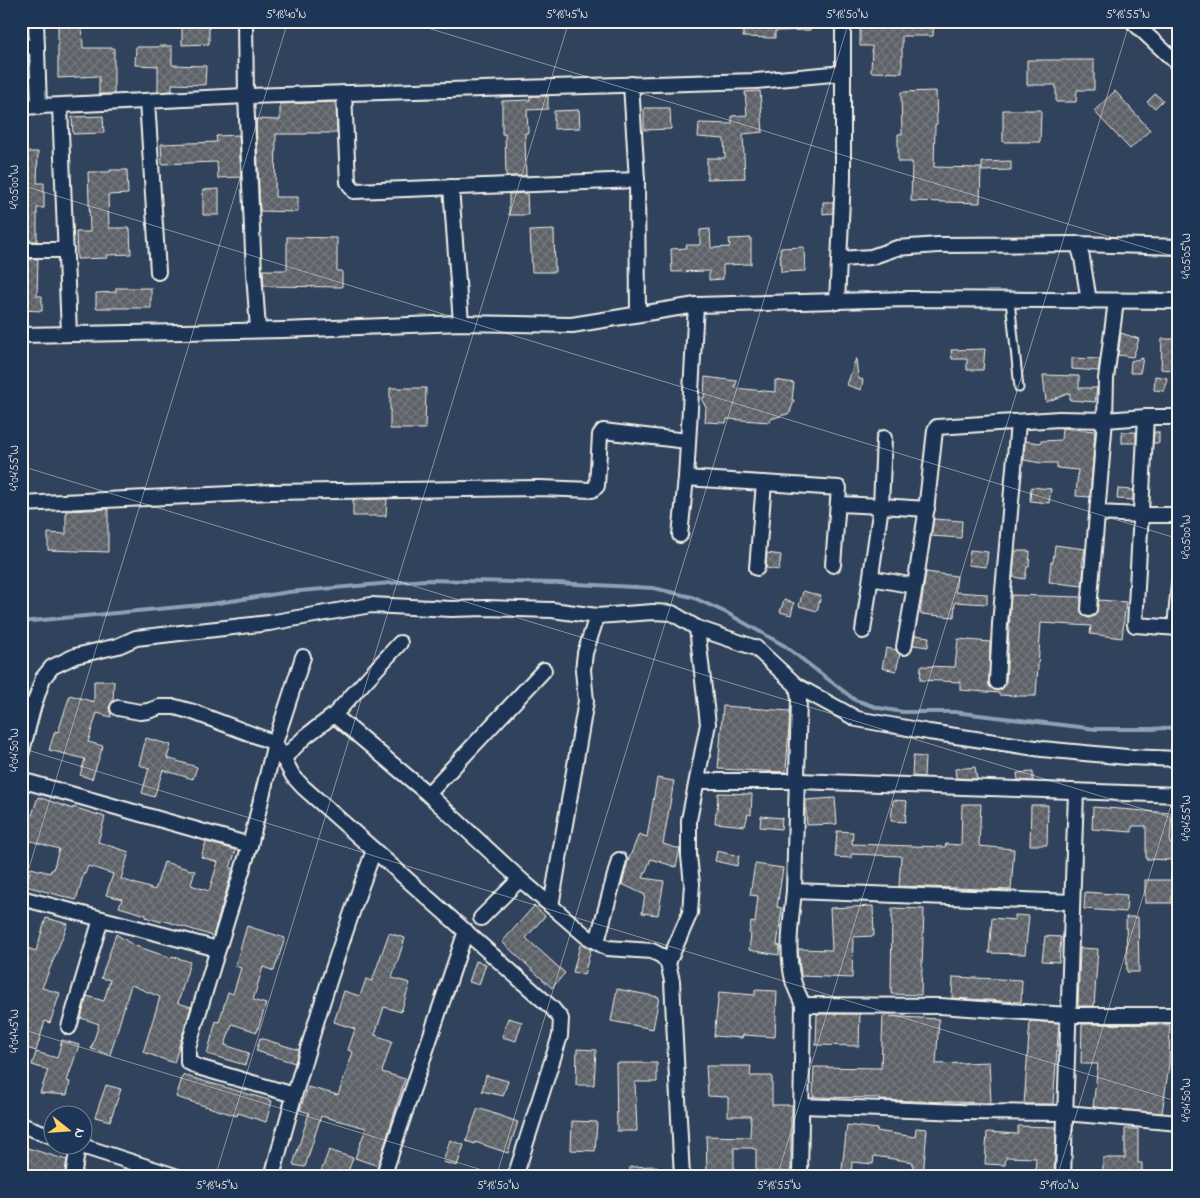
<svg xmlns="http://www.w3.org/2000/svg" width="1200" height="1198" viewBox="0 0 1200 1198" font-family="'Indie Flower',sans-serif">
<defs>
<pattern id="building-cross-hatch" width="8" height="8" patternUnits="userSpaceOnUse" patternTransform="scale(1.25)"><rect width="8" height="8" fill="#5d6268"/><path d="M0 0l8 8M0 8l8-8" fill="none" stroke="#75797e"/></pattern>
</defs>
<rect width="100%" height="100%" fill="#30425c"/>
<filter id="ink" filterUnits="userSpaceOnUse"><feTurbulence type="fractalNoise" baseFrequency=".02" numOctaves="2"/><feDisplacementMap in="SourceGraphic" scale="10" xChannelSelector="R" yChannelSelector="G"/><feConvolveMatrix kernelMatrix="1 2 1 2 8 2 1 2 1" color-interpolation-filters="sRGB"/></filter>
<g filter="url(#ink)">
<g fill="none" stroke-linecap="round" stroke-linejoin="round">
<!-- stream -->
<path stroke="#8da1b3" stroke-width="4" d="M21,622L211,604L289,592L425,580L557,583L653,588L692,597L727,613L785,646L855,700L879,708L903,712H954L1096,729H1152L1179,727"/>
</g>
<!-- building -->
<g fill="url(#building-cross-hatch)" stroke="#f4f1e8">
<path d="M58,21H82L83,48H114V94H99V76L58,78Z"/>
<path d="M744,21H810V30L775,31V38L743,37Z"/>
<path d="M860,21H934L933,36H902V73L871,72L872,46H860Z"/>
<path d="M182,24H209V44L182,45Z"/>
<path d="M159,46H172V65L206,66L205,85L172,84V91L158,92V66L135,65L136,47H158Z"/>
<path d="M1027,60H1094V90H1077L1076,102H1056V85H1027Z"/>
<path d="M21,75H29L30,98H21Z"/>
<path d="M760,91L763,132L743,134L745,178L707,179V158H725L724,139L698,137L699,123L732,124V116L747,115L745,92Z"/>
<path d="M936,91L937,124L935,125L934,167L981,168L980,203L911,201L912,162H898V134H902L901,92Z"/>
<path d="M1115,91L1150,130L1130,149L1094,111Z"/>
<path d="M1155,94L1163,100L1155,108L1147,102Z"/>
<path d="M530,96H548V109L527,110L528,133H525L526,176H506L505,134H502V101L530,100Z"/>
<path d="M336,102L337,133H307V134H276V135L275,197H298V212L260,211L256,119L280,120V104Z"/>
<path d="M644,108H670L671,129L644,130Z"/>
<path d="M579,110L580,128L554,129V111Z"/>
<path d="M1003,110H1041L1040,142H1003Z"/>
<path d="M103,116L104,133L73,134L72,117Z"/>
<path d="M239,135L241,177L218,178L217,162L162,164L161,144L217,142L216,136Z"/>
<path d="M21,152H38L37,183H44V208H37V241H21Z"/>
<path d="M1011,161V170L982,171V162Z"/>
<path d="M110,170H127L128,194L108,195L109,228H130L131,254L107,255L108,258L77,259L76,232H90L88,172H110Z"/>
<path d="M219,189V215H203V190Z"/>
<path d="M527,193L528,215H509V194Z"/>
<path d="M823,202H833V213L823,214Z"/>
<path d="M710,229L711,248L730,247L729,239L751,238V264L723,265V279L709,280V271L672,272L671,249L687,248L686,245H700V230Z"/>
<path d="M554,230L555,272H532L530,231Z"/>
<path d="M287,237L337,238V271H342V287L264,286L263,270H287Z"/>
<path d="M804,247L805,271L781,272L780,248Z"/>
<path d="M21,259H38L37,296H42V311L21,310Z"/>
<path d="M116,288H151V308H96V293L116,292Z"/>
<path d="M1121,333L1139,339L1133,357L1118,355Z"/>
<path d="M1162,339H1179V371L1161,369Z"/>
<path d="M985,349L983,370H967V359H952L951,350Z"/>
<path d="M856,358L858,378L863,380L861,390L847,385Z"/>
<path d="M1072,358L1100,359L1098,371L1072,369Z"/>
<path d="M1143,358L1140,373H1130L1131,361Z"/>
<path d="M1043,375L1079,376V388H1097L1095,402L1070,400V393L1046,402Z"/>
<path d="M1155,376L1167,378L1164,391L1154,390Z"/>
<path d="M705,377L737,381L735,388L775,392V380L794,383L792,400H794L790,413L771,419L770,422L727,419L726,423L705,422L706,408L701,398H704Z"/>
<path d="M390,388H426L425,429H390Z"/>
<path d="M1062,428L1095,431L1090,497L1076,496L1078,470L1057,468V463H1041L1024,460L1025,441L1041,443V441L1061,440Z"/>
<rect x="1122" y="432" width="14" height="11"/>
<path d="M1154,432H1159V443H1153Z"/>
<path d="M1031,487L1051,489L1049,503L1030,501Z"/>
<path d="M1118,489L1133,490V500L1117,499Z"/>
<path d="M387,499L386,516H353V500Z"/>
<path d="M108,509V552L48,550V533L66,534V511Z"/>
<path d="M934,519L962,521L961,538L931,536Z"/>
<path d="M1055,545L1085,549L1082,566H1084L1082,586L1049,582L1051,562H1053Z"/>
<path d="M970,550L988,552L986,567L968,565Z"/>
<path d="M1015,551H1030L1029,567H1027L1025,579L1013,577Z"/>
<path d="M767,553L781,555L779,570L766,568Z"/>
<path d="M926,572L957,576L955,592L987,594V604L955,602L954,617L920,614Z"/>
<path d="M803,591L821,596L817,611L799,606Z"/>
<path d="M1011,595L1081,597V612L1084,616L1089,618L1096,614L1099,600L1126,602L1122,638L1090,634L1091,626L1041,623L1036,696H1019L999,695V693L960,690V682L920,680L921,666L955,667L958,639L990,642L989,686L996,691L1004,687L1006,682Z"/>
<path d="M784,600L794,603L791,615L780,612Z"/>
<path d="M915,635L929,637L928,647L913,645Z"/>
<path d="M886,648L896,650L900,654L896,671L882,668Z"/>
<path d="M94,681H114L113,701L109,707L111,717L97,713L88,742L103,746L92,779L80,775L85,759L49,750L55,731L58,732L70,695L94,702Z"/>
<path d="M723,706L790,711L786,772L718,769Z"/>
<path d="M146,738L171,745L167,758L197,767L193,779L163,770L154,797L142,793L149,768L139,765Z"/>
<path d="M913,756L925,757L924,777L912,776Z"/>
<path d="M975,767L977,779L956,778L955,769Z"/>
<path d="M1033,772V781L1018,780L1017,773Z"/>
<path d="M657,778L674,781L663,844L680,849L676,867L651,859L643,878L664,881L658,915L642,913L645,895L622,884L628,861L639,834L647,837Z"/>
<path d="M718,793L752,794L751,815L748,814L745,826L715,823L716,812H717Z"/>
<path d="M38,797L73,809V807L105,817L98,842L129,852L121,879L155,890L164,862L195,871L191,885L209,891L218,862L201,857L206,842L236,850L230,868H233L213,936L162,920L161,922L146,917V915L119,907L122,899L106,895L113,874L88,866L85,874L84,873L76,900L26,886L31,868L50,873L51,870H53L59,849L24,839Z"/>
<path d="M835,798L837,824L807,825L805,800Z"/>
<path d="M893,800L907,801L905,822L891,821Z"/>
<path d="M962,804H981L979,846L1014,849L1011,890L899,886L901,856L851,854V858L835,857L837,831L853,832L852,844L945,847L946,844L961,845Z"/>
<path d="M1031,805H1048L1047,845H1030Z"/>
<path d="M1093,807L1172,813L1170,844L1172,845V860L1146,859V826H1132V832L1092,829Z"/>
<path d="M761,816L782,818L781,829L760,827Z"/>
<path d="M717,851L739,856L737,866L715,861Z"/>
<path d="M755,864L783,868L777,907L782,908L777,945L780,946L779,955L749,950L751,934L749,933L751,922L755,923L758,896L750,895Z"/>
<rect x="1145" y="880" width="27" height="23"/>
<path d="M1085,892L1127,895L1126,912L1084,909Z"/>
<path d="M534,906L545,916L526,938L565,973L552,988L502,942Z"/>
<path d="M873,906L874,936L853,937L852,978L801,976L798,949L832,950L830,908Z"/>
<path d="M892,908L924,909L921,995L891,994Z"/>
<path d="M1015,915L1029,916L1025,954L989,953L992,918L1015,920Z"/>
<path d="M1126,917H1138L1139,972H1127Z"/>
<path d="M46,918L68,924L42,988L60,993L50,1023L45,1021L36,1051L21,1046V991L24,981L21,980V946L36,951Z"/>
<path d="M247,926L285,938L274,971L263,967L253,1000L266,1004L257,1032L232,1024L225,1045L249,1053L245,1065L207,1054L216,1021L219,1022L228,992L233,994L241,968L235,966Z"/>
<path d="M389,933L405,938L392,978L410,983L401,1012L384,1007L375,1035L392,1041L382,1072L405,1079L378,1166L355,1158L366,1128L321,1116L305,1167L293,1165L309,1113L300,1110L308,1087L338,1095L353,1052L348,1050L355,1029L334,1022L344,991L360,996L366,979L372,981Z"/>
<path d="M116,934L133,945L171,958L172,956L190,962L178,1003L191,1007L174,1063L143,1052L160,997L131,985L110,1055L91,1049L99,1024L81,1018L87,996L104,1001L110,980L101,978Z"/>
<path d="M1045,936L1061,937L1059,962L1042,961Z"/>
<path d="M580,945L591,949L584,975L573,972Z"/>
<path d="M1080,948L1098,949L1094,1006H1078Z"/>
<path d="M476,961L486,964L479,985L469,982Z"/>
<path d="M953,977L1022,980L1021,1002L952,998Z"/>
<path d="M617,989L659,997L653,1029L611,1021Z"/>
<path d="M755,990L777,991L775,1037L743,1035L742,1038L714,1036L719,992L755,995Z"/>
<path d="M817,1014H860L859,1046L816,1045Z"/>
<path d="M883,1016L939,1019L936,1064L989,1062L991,1103L879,1100V1098L813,1097L814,1067L881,1068Z"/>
<path d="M508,1018L522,1022L516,1041L502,1037Z"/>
<path d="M1030,1021L1059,1023L1053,1104H1024Z"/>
<path d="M1082,1024L1170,1025L1169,1065L1162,1113L1093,1107L1098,1064H1081Z"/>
<path d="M260,1038L299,1050L295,1063L256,1051Z"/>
<path d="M62,1040L79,1045L67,1081L70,1082L67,1095L40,1093L48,1070L32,1065L36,1052L57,1058Z"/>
<path d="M577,1049L596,1050L594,1085H576Z"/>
<path d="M616,1063H657V1082H635L637,1131H617Z"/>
<path d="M706,1066H751L750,1076H772V1105H792V1115H791V1172L756,1171V1149H753V1148H734V1171H707L706,1136L750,1137L751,1116H728V1097L708,1096Z"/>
<path d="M183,1075L272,1101L266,1122L238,1113L237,1116L176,1097Z"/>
<path d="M486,1075L508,1081L503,1096L482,1091Z"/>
<path d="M106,1085L121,1089L110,1121L95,1117Z"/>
<path d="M478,1108L518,1122L508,1153L475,1142V1144L466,1141Z"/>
<path d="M572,1121L597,1122L595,1151L571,1150Z"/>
<path d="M847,1125L877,1129V1131L915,1137L916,1128L927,1129L923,1177H912L913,1162L874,1156L873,1164L852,1162L851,1177H841Z"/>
<path d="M1018,1126L1056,1127L1054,1177H1035L1036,1158L1006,1157L1005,1165L985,1164L987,1132L1018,1134Z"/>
<path d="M1125,1129H1138V1163H1142V1177H1103V1158H1125Z"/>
<path d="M450,1140L464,1145L457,1166L443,1162Z"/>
<path d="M21,1146L67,1160L64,1177L21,1170Z"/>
<path d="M329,1150L353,1158L346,1177H319Z"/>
<path d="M657,1166L658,1177H630V1167Z"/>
</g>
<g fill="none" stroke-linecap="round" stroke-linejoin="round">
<!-- service casing -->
<g stroke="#f4f1e8" stroke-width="11">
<path id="service" d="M1010,300L1019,388"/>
</g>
<!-- minor casing -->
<g stroke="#f4f1e8" stroke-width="18">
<g id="minor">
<path d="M36,21L39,107"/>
<path d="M245,21L246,96L254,273L258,329"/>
<path d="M1132,21L1179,65"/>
<path d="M21,47L37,46"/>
<path d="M631,84L637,180L638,313"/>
<path d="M344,93L348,182L354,191L637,180"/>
<path d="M147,101L158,272"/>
<path d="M60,106L69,334"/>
<path d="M21,107L246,96L756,81L843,73"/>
<path d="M451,187L461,323"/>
<path d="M1078,244L1179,247"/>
<path d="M21,250H66"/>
<path d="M840,259L871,257L897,248L938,245L1078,244L1082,258L1089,301"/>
<path d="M837,302L843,179V21"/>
<path d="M21,335L283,330L461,323L572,325L696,305L908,299L1179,301"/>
<path d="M1146,417H1179"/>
<path d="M686,478L839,488L833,565"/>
<path d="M21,504L271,492L540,488L592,490L597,486L600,435L603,431L687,441"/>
<path d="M839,504L881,506L884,438"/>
<path d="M1098,513L1141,515H1179"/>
<path d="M680,535L686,478L696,305"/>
<path d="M757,568L764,483"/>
<path d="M871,578L915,586L904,647"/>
<path d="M915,586L925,520L935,430L937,427L1059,419L1105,420L1106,379L1116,301"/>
<path d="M1089,609L1105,420L1146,417L1135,625L1179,628"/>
<path d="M1175,628L1179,584"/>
<path d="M863,631L881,506L927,509"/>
<path d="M997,682L1000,624L1018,423"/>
<path d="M797,686L857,719L929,732L1042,749L1127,757L1179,759"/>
<path d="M21,704L33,708L21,755"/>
<path d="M33,708L43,678L52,667L75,656L118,646L136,638L269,623L371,605L451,609L487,608L552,610L597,616L653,612L672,613L697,628L756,648L797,686L799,699L794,891L1072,902"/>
<path d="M118,708L140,712L148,711L160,707H175L193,712L275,743L293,776L303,787L552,1008L561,1019L560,1036L515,1177"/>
<path d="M334,715L428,794L520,879L586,936L607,948L652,951L662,956L668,963L672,981L682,1177"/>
<path d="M283,759L306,736L334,715L400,643"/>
<path d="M21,780L250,845"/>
<path d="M698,781H798L1179,795"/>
<path d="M428,794L544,670"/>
<path d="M794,891C791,921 786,951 793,980C795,989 800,997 803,1005L800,1177"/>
<path d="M21,898L218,949"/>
<path d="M551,906L586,701L583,670L585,653L597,616"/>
<path d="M481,918L520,879"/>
<path d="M597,942L619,860"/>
<path d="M668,963L690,913L692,884L689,856V820L708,724L697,628"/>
<path d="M803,1005L940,1006L1068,1015H1179"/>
<path d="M69,1027L101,919"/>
<path d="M294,1095L198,1067L188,1062V1047L250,845L275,743L303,657"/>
<path d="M802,1106L962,1112L1065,1113L1179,1123"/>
<path d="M21,1125L52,1136"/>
<path d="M82,1146L178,1177"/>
<path d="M73,1177L78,1146"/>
<path d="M272,1177C301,1066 335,957 374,850"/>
<path d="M383,1177L466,931"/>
<path d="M1063,1177L1076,792"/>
</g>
</g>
<!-- service -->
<use href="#service" stroke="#1d3557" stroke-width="7"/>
<!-- minor -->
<use href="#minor" stroke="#1d3557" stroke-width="14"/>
</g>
</g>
<!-- ticks -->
<path fill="none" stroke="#f4f1e8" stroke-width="1" stroke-opacity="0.45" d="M405,21L1179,258M21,185L1179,539M21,466L1179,820M21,748L1179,1102M21,894L288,21M21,1029L505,1177M215,1177L569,21M496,1177L849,21M777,1177L1130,21M1057,1177L1179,779"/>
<!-- margin -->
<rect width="1200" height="1198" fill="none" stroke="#1d3557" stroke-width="55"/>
<!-- north arrow -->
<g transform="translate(68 1130) rotate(107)"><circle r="24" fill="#1d3557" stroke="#738091"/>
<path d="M0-4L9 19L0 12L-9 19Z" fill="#ffd166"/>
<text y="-8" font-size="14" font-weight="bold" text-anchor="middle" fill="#f4f1e8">N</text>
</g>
<rect x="28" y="28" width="1144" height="1142" fill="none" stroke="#f4f1e8" stroke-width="2"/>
<g font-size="12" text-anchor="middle" fill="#f4f1e8">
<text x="286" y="18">5°18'40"N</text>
<text x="567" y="18">5°18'45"N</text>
<text x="847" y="18">5°18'50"N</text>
<text x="1128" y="18">5°18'55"N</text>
<text transform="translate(14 187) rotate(-90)" y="4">4°05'00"W</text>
<text transform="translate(1186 256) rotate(-90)" y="4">4°05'05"W</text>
<text transform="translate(14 468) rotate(-90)" y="4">4°04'55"W</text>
<text transform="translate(1186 537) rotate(-90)" y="4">4°05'00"W</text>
<text transform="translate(14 750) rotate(-90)" y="4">4°04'50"W</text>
<text transform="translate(1186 818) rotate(-90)" y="4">4°04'55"W</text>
<text transform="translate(14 1031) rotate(-90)" y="4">4°04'45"W</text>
<text transform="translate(1186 1100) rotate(-90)" y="4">4°04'50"W</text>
<text x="217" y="1189">5°18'45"N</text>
<text x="498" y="1189">5°18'50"N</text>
<text x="779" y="1189">5°18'55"N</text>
<text x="1059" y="1189">5°19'00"N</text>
</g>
</svg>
